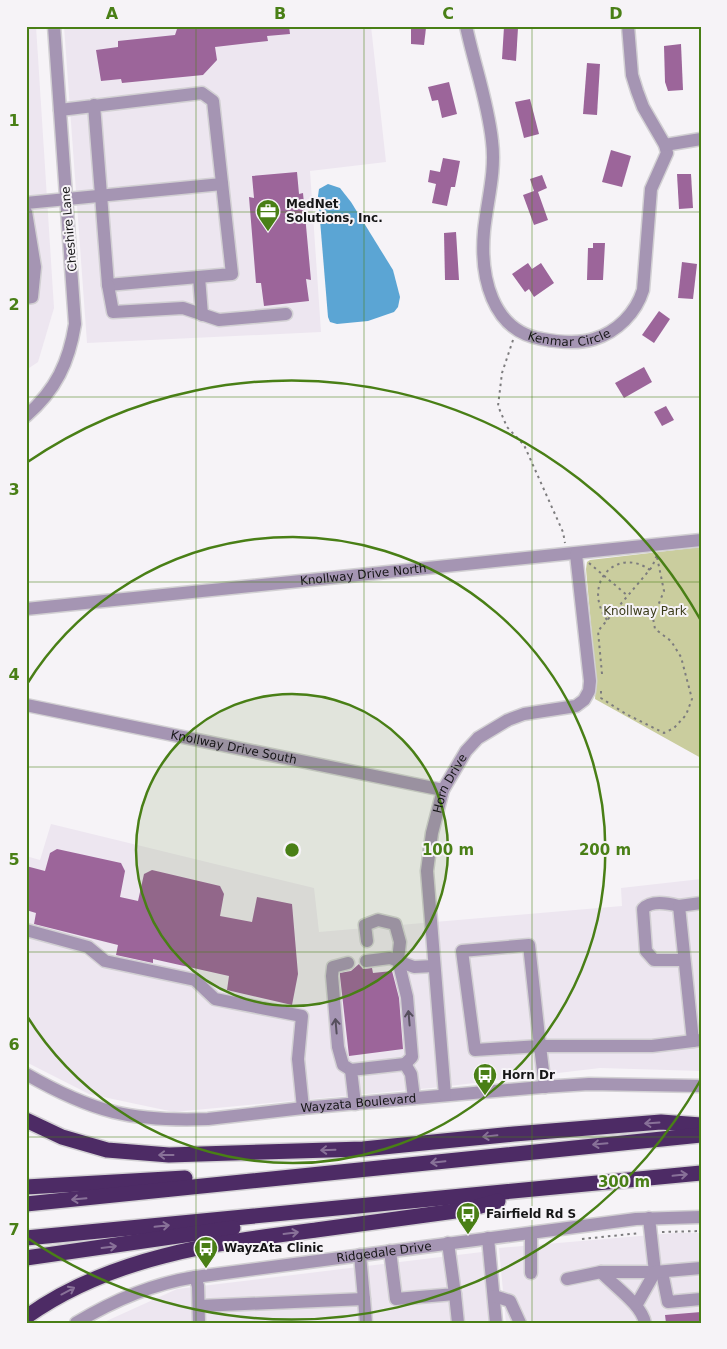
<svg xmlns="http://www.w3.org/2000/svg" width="727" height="1349" viewBox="0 0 727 1349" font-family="'DejaVu Sans',sans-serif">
<rect width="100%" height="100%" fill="#f6f3f7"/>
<!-- built -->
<g fill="#ede6f0">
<path d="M26,26H36L54,308L38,362L26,370Z"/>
<path d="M64,26H371L386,162L310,171L321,332L87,343Z"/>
<path d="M51,824L314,888L319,932L622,906L621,888L701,879V1071L600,1068L441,1087L174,1112L89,1094L26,1062V856L40,860Z"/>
<path d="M675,1233H701V1323H506L499,1248Z"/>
<path d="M482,1252L489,1323H102L177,1289Z"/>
</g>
<!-- green -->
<path fill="#cacd9e" d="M701,547V758L595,699L596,681L586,569L587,562L590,560Z"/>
<!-- water -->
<path fill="#5ba5d4" d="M328,184L340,188L351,202L393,270L400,297L398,307L394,312L368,321L337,324L330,322L328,317L318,196L319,189Z"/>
<!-- building -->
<g fill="#9c659a">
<path d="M178,26H289L290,34L267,36L268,41L215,47L217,60L203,75L122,83L121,79L101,81L96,50L118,47V41L175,35Z"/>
<path d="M504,27L518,28L516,61L502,59Z"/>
<path d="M411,28H426L424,45L411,44Z"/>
<path d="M681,44L683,90L668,91L665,82L664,46Z"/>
<path d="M587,63L600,64L597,115L583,114Z"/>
<path d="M449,82L457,114L442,118L438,100L432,101L428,87Z"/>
<path d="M530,99L539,134L524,138L515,102Z"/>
<path d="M611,150L631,156L622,187L602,182Z"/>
<path d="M443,158L460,161L455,187H451L447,206L432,203L436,184L428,182L430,170L440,172Z"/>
<path d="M297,172L299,194L303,193L311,280L306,279L309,301L264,306L261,283H256L249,197L254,198L252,176Z"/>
<path d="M677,174H691L693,208L679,209Z"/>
<path d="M542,175L547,188L538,192L548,220L534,225L523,195L534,191L530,179Z"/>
<path d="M456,232L459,280H445L444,233Z"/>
<path d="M593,243H605L603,280H587L588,248H593Z"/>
<path d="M682,262L697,264L693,299L678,298Z"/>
<path d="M528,263L532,269L541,263L554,283L534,297L529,289L525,292L512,274Z"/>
<path d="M659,311L670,319L654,343L642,335Z"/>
<path d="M644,367L652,382L624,398L615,383Z"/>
<path d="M666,406L674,420L662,426L654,412Z"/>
<path d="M57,849L121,863L125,871L120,897L138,901L144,874L152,870L220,886L224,894L220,916L252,922L257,897L292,904L298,974L292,1005L227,990L229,976L153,959V963L116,955L118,945L34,924L36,913L26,910V866L45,871L50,853Z"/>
<path d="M359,964L363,969L372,968L373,973L392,971L399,998L403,1049L349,1056L340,976V973L351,971Z"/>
<path d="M701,1312V1323H666L665,1315Z"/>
</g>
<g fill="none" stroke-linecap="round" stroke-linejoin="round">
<!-- minor casing -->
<g stroke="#d2d0d3" stroke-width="15">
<g id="minor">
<path id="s1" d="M466,26C474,64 488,102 492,141C496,172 487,201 484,231C480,275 491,331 542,339C558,342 578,344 594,339C617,332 636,313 643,290L651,189L667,153L665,145L643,107L637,91L632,75L628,26"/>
<path d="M60,110L202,93L213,101L232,274L108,285L94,105"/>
<path d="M665,145L701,139"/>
<path d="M26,203L222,184"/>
<path d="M26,212L35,267L32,297L26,298"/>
<path d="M199,277L202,315"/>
<path d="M108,285L113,312L183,308L219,320L286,314"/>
<path d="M26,416C56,390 69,362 75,324L54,26"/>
<path id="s2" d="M26,609L701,540"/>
<path id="s3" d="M26,705L443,790"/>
<path d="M679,906C667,903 651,900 643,909L646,951L654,960H684"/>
<path d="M26,930L88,947L105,961L195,980L215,999L302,1016L298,1059L303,1108"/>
<path d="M367,941L365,925L378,920L395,924L400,942L398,960L407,997L412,1057L405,1064"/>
<path d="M529,945L540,1046L475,1050L462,951Z"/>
<path d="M366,961L390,958L414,967L434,966"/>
<path d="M348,963L333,967L332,976L338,1047L343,1065L351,1070"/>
<path d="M693,1041L679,906L701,903"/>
<path id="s4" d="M26,1074C92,1112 132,1122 208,1119L303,1108L542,1087L589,1084L701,1086"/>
<path d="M545,1087L540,1046H652L701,1040"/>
<path id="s5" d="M445,1095L427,871L432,833L443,790L466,751L478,738L508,720L524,714L576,706L584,700L589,691L590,681L576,554"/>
<path d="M355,1104L351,1070L405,1064L411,1074L414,1098"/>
<path d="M531,1233V1273"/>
<path d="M488,1238L496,1323"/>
<path d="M390,1251L396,1299L455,1294L448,1243"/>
<path d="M360,1255L364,1299"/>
<path d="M601,1272C615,1287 642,1305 645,1323"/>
<path d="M662,1272L668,1302L701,1299"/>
<path d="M195,1277L198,1286L199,1323"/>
<path d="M567,1279L601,1272H655L649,1218"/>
<path d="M455,1294L458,1323"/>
<path d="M494,1296L510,1301L520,1323"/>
<path d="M637,1304L655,1272L701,1268"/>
<path d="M199,1306L364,1299L366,1323"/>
<path id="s6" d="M76,1323C114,1300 151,1284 195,1277L636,1219L701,1217"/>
</g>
</g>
<!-- highway casing -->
<g stroke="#d2d0d3" stroke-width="18">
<g id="highway">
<path d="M26,1120L62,1137L107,1150L169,1155L363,1149L514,1134L661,1122L701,1125"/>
<path d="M26,1187L185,1178"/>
<path d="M26,1204L701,1135"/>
<path d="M26,1238L701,1173"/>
<path d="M26,1258L233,1228"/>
<path d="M26,1317C111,1256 216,1243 316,1230C368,1223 419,1216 470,1209L498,1201"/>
</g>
</g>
<!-- path -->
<g stroke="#7d7c7e" stroke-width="2" stroke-dasharray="2.5 4" stroke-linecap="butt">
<path d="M513,340L502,373L498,406L507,427L524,445L563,532L565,543"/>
<path d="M589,563L628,596"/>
<path d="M607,620C581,583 617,546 650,570"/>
<path d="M602,674L598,631L652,567L657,555"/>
<path d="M601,691V698L626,714L664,733L674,728L686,715L692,699L681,657L671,641L655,629L653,618L664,591L657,557"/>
<path d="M662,1232L701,1231"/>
<path d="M582,1239L640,1233"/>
</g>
<!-- minor -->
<use href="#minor" stroke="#a595b3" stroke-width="12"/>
<!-- highway -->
<use href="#highway" stroke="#4d2b65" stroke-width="15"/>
</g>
<!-- one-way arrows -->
<defs><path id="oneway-shaft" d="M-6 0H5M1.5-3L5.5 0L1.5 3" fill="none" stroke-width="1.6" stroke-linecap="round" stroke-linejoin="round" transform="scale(1.25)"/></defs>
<g stroke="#564f5d">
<use href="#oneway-shaft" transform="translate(409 1018) rotate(-95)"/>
<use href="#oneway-shaft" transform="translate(336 1026) rotate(-95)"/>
</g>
<g stroke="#887198">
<use href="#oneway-shaft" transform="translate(652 1123) rotate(176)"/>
<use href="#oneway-shaft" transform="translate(490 1136) rotate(174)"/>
<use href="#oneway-shaft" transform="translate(600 1144) rotate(175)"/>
<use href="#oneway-shaft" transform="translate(328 1150) rotate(178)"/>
<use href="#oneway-shaft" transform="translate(166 1155) rotate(-180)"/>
<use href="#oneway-shaft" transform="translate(438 1162) rotate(174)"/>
<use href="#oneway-shaft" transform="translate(680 1175) rotate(-6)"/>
<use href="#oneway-shaft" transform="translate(79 1199) rotate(175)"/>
<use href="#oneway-shaft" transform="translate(162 1226) rotate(-6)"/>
<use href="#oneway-shaft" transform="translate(291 1233) rotate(-7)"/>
<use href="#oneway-shaft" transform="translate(109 1247) rotate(-7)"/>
<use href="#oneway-shaft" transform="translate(68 1291) rotate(-28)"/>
</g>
<!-- grid -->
<path fill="none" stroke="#497f16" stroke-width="1" stroke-opacity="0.55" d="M196,26V1323M364,26V1323M532,26V1323M26,212H701M26,397H701M26,582H701M26,767H701M26,952H701M26,1137H701"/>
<!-- distance rings -->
<circle cx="292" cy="850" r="156" fill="#497f16" fill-opacity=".12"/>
<g fill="none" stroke="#497f16" stroke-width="2.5">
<circle cx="292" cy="850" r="156"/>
<path d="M27 684A313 313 0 1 1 27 1016"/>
<path d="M700 1081A469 469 0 0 1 26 1237M26 463A469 469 0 0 1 700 619"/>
</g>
<!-- icons -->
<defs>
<g id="office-pin" transform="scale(1.25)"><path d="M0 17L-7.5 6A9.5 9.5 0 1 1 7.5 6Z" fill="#497f16" stroke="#f6f3f7"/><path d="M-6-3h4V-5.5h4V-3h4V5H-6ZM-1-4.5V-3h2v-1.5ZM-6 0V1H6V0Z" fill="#fff"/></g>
<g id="bus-pin" transform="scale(1.25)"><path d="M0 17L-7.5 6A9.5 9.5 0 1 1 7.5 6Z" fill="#497f16" stroke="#f6f3f7"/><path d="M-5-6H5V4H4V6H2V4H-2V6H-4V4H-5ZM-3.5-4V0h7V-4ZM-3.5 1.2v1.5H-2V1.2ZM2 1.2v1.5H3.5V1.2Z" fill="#fff"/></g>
</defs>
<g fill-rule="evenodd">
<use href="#office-pin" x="268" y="211"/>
<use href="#bus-pin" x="485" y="1075"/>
<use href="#bus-pin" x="468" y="1214"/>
<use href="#bus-pin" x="206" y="1248"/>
</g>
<g text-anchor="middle" stroke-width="4" stroke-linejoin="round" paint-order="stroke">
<!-- poi labels -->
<g font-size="12" font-weight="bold" fill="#161617" stroke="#f6f3f7" text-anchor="start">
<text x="286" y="208">MedNet<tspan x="286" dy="14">Solutions, Inc.</tspan></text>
<text x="502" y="1079">Horn Dr</text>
<text x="486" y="1218">Fairfield Rd S</text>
<text x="224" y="1252">WayzAta Clinic</text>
</g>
<!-- street labels -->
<g font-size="12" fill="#161617" stroke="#f6f3f7">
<text transform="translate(69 229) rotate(-95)" y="4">Cheshire Lane</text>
<text dy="4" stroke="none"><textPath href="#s1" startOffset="372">Kenmar Circle</textPath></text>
<text dy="4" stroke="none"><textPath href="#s2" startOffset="339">Knollway Drive North</textPath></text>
<text dy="4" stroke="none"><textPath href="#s3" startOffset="212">Knollway Drive South</textPath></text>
<text dy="4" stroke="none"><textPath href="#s5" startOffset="316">Horn Drive</textPath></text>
<text dy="4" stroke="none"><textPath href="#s4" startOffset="342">Wayzata Boulevard</textPath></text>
<text dy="4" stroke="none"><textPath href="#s6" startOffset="319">Ridgedale Drive</textPath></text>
</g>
<!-- park labels -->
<g font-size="12" fill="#3a3b19" stroke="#f6f3f7">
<text x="645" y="615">Knollway Park</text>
</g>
</g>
<circle cx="292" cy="850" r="8" fill="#497f16" stroke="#f6f3f7" stroke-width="2.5"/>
<g font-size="15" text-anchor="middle" font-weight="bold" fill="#497f16" stroke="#f6f3f7" stroke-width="4" stroke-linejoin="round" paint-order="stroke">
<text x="448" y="855">100 m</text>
<text x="605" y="855">200 m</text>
<text x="624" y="1187">300 m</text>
</g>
<!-- border -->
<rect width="727" height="1349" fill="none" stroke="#f6f3f7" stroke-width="55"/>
<rect x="28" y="28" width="672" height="1294" fill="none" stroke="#497f16" stroke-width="2"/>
<g font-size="16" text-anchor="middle" font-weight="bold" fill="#497f16">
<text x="112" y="19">A</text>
<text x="280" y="19">B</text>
<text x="448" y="19">C</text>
<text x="616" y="19">D</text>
<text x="14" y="126">1</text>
<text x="14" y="310">2</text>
<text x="14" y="495">3</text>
<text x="14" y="680">4</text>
<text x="14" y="865">5</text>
<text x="14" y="1050">6</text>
<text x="14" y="1235">7</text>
</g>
</svg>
